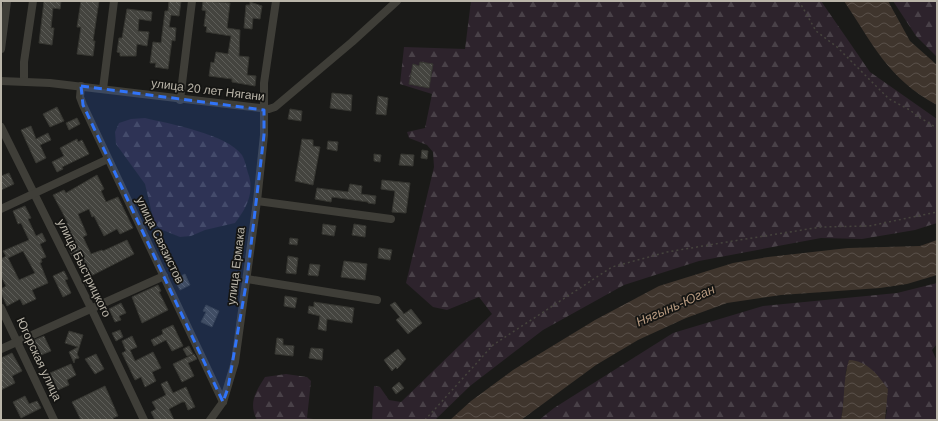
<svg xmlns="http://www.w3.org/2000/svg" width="938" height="421" viewBox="0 0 938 421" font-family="Arial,sans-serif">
<defs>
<pattern id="forest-firs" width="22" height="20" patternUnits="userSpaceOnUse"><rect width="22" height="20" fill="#2d232c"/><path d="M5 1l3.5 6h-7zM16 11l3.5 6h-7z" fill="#494148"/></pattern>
<pattern id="water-waves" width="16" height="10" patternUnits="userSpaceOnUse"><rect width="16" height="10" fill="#3f352d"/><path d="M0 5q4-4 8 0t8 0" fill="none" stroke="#595049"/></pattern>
<pattern id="building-back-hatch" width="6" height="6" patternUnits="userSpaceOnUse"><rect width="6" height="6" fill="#44443f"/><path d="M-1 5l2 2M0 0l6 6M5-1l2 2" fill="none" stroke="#5d5d58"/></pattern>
</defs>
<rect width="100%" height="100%" fill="#1a1a18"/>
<!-- forest -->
<g fill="url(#forest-firs)">
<path d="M471,1H821L870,72L937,119V223L915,230L862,239L821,238L699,261L624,285L543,330L470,386L435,420H372L374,386L380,387L389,400L401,402L492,314L479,297L447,310L433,307L406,283L434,167L433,152L427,145L409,138L407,132L425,128L432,94L400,84L404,47L465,49Z"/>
<path d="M893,1H937V57L916,36Z"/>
<path d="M145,118C170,124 227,134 242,155C245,160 246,167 248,173C255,191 247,208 235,223L205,230L191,236L180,237L160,229L154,222L145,184L116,144L115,132L119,123L131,119Z"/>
<path d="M937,283V344L932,350L937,361V420H885L887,410L846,369L845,393L841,420H539L554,408L673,333L763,306L897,293Z"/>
<path d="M286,374L307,377L311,381L307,418L320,420H257C248,403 256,391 265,377Z"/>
</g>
<!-- water -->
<g fill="url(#water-waves)">
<path d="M844,1H888L910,41L937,65V105C888,79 873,44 844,1Z"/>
<path d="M937,240V275L907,284L880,288L781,295L727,303L686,318L638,340L596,365L521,420H450L471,401L513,370L595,320L659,286L733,263L768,257L848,248L920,246Z"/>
<path d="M849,360C868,361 878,375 888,389L885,420H841C845,401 843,377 849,360Z"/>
</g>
<!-- building -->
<g fill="url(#building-back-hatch)" stroke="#363631" fill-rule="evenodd">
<path d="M44,1H61L60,9L53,8L51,28H54L52,45L39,43Z"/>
<path d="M81,1H99L93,41H95L93,56L77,54L81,27H77Z"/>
<path d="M169,1H181L179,16L171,15L169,27L176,28L175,41L172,40L168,69L155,67L156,63H150L153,42L161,43L165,11H168Z"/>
<path d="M203,1L230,3L227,28L240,30L239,56L249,57L247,75L256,76L255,86L232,82V79L209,76L211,62L214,63L216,52L228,54L231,36L206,32L207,27L204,26L206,11L202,10Z"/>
<path d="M250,2L262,6L260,19L253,18L252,29L244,28L246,5H250Z"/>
<path d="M127,9L152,12L151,21L139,19L138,31L149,32L147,46L137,44L136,56H120V53L117,52L119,38H122Z"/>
<path d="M420,62L433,64L429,88L409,84L413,64L419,66Z"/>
<path d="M332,93L352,95L351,111L330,108Z"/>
<path d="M378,96L388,98L386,115L376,114Z"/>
<path d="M57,107L64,121L50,127L43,114Z"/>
<path d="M290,109L302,111L301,121L288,119Z"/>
<path d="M77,118L80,124L69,130L66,123Z"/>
<path d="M31,126L36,139L48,133L51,140L40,145L46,158L36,163L21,130Z"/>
<path d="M77,139L78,142L82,140L89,154L62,167L63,169L57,172L52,162L64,156L60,148Z"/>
<path d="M302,139L313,140V146L320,147L313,185L295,181Z"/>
<path d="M328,141L338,142L337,151L327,149Z"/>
<path d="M422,150L428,151L427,159L421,158Z"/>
<path d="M374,154L381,155L380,162L374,161Z"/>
<path d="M401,154L414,155L413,166L399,165Z"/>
<path d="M9,173L14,184L1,190V176Z"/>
<path d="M97,175L104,189L101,191L106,202L118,197L133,228L120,234L117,229L104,236L94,216L92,217L89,209L78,214L87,235L83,237L91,254L102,250L103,251L127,240L134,254L91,276L80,252L72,256L69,250L75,247L64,224L68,223L53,195L64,190L66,193Z"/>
<path d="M382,180L410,183L406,213L392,212L395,191L381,189Z"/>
<path d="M350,184L362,186L361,194L376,196L375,204L368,203V202L332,197L331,202L315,199L317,188L348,192Z"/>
<path d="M25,206L31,218L28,219L36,236L42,233L46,241L40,244L46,257L41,259L42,262L40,263L48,283L32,290L36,299L23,305L20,299L7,306L1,293V289L6,286L1,276V259L6,256L3,251L29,240L21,223L18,224L13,211ZM23,251L35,273L19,280L8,258Z"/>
<path d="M323,224L336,226L334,236L322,234Z"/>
<path d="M354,224L366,226L365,237L352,235Z"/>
<path d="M290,238L298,239L297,245L289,244Z"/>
<path d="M379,248L392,250L390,260L378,258Z"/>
<path d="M288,256L298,258L296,274L286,273Z"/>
<path d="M344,261L367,264L365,280L341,277Z"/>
<path d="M310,264L320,265L318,276L308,275Z"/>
<path d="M64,271L68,279L65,280L71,293L63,297L53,276Z"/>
<path d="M185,274L190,285L180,290L174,279Z"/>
<path d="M90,277L94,284L87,287L84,280Z"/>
<path d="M158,285L161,291L159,292L168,310L142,323L132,297Z"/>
<path d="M285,296L297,298L295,308L284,306Z"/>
<path d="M314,302L354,308L352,323L327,319L326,331L318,329L320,316L308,313L309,306L314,307Z"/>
<path d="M395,302L404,314L411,309L422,323L408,334L396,320L400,317L390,305Z"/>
<path d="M121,303L126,313L119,316L121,320L115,322L109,309Z"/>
<path d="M206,305L219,311L212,327L201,322L206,312L203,311Z"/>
<path d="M173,325L183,346L172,351L166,340L154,346L151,340L163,334L162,330Z"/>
<path d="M120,330L123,337L116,341L112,333Z"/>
<path d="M69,331L83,335L77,354L79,358L75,359L74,363L69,352L78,347L65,343Z"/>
<path d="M44,336L51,351L41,355L39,350L36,352L34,347L36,345L34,340Z"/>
<path d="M132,336L137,347L130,350L135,361L153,352L161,368L152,372L156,381L145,387L141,377L135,380L122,353L126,351L122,341Z"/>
<path d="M277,338L283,339V345L294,346L293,356L275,354Z"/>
<path d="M189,346L193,354L187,356L183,349Z"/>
<path d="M311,348L323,349L322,360L309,358Z"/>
<path d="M398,349L406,359L397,369L396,367L392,371L384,360Z"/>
<path d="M12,353L22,371L12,376L15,383L1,390V358Z"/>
<path d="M96,354L104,369L95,374L85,359Z"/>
<path d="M194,354L197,359L188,363L194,376L182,382L173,364Z"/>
<path d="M71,364L76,375L67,380L69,385L58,390L50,373Z"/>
<path d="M167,381L173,393L186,387L195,407L188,410L185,402H182L169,409L174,420H155L151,412L156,409L152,402L166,395L161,384Z"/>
<path d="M399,382L404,388L396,394L392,388Z"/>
<path d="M105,386L118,416L113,418L114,420H81L72,402Z"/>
<path d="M25,396L29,404L37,401L41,408L21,418L13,402Z"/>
</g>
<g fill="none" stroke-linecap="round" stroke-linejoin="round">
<!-- path -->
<g stroke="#46443e" stroke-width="1.5" stroke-dasharray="2 3" stroke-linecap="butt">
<path d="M799,1L816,31L837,47L889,99L910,110L917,116L937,128"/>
<path d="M425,420L493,345L612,267L667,252L727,242L821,227L869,226L937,212"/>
</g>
<!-- minor -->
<g stroke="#3f3e38" stroke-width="8">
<path d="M1,49L7,1"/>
<path d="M24,80V62L33,1"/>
<path d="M1,81L50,83L269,109L275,107L352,42L397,1"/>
<path d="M81,86L80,97L83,105L223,402"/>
<path d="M103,89L114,1"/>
<path d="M180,100L192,1"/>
<path d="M1,127L91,308L144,420"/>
<path d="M257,201L391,219"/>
<path d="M1,209L108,159"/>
<path d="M247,279L377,300"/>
<path d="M1,308L54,420"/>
<path d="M1,349L164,276"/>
<path d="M210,420L223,402L235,362L257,201L264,135V83L276,1"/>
</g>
</g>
<!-- marked area -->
<path fill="#3174f9" fill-opacity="0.2" stroke="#3174f9" stroke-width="3" stroke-dasharray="8 5" stroke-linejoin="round" d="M81,86L264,110V135L247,279L228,388L223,402L83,105Z"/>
<g text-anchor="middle" stroke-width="3.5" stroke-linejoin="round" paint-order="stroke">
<!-- street labels -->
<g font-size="12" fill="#bab5a9" stroke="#151513">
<text transform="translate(208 90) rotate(7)" y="4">улица 20 лет Нягани</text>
<text transform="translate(160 240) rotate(64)" y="4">улица Связистов</text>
<text transform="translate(236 266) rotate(-83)" y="4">улица Ермака</text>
<text transform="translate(84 268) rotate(64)" y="4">улица Быстрицкого</text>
<text transform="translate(39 359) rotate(65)" y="4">Югорская улица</text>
</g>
<!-- water labels -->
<g font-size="13" font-style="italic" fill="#b6997f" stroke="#151513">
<text transform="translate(675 305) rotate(-24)" y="5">Нягынь-Юган</text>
</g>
</g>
<!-- border -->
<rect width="938" height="421" fill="none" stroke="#bab5a9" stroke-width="4"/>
</svg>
